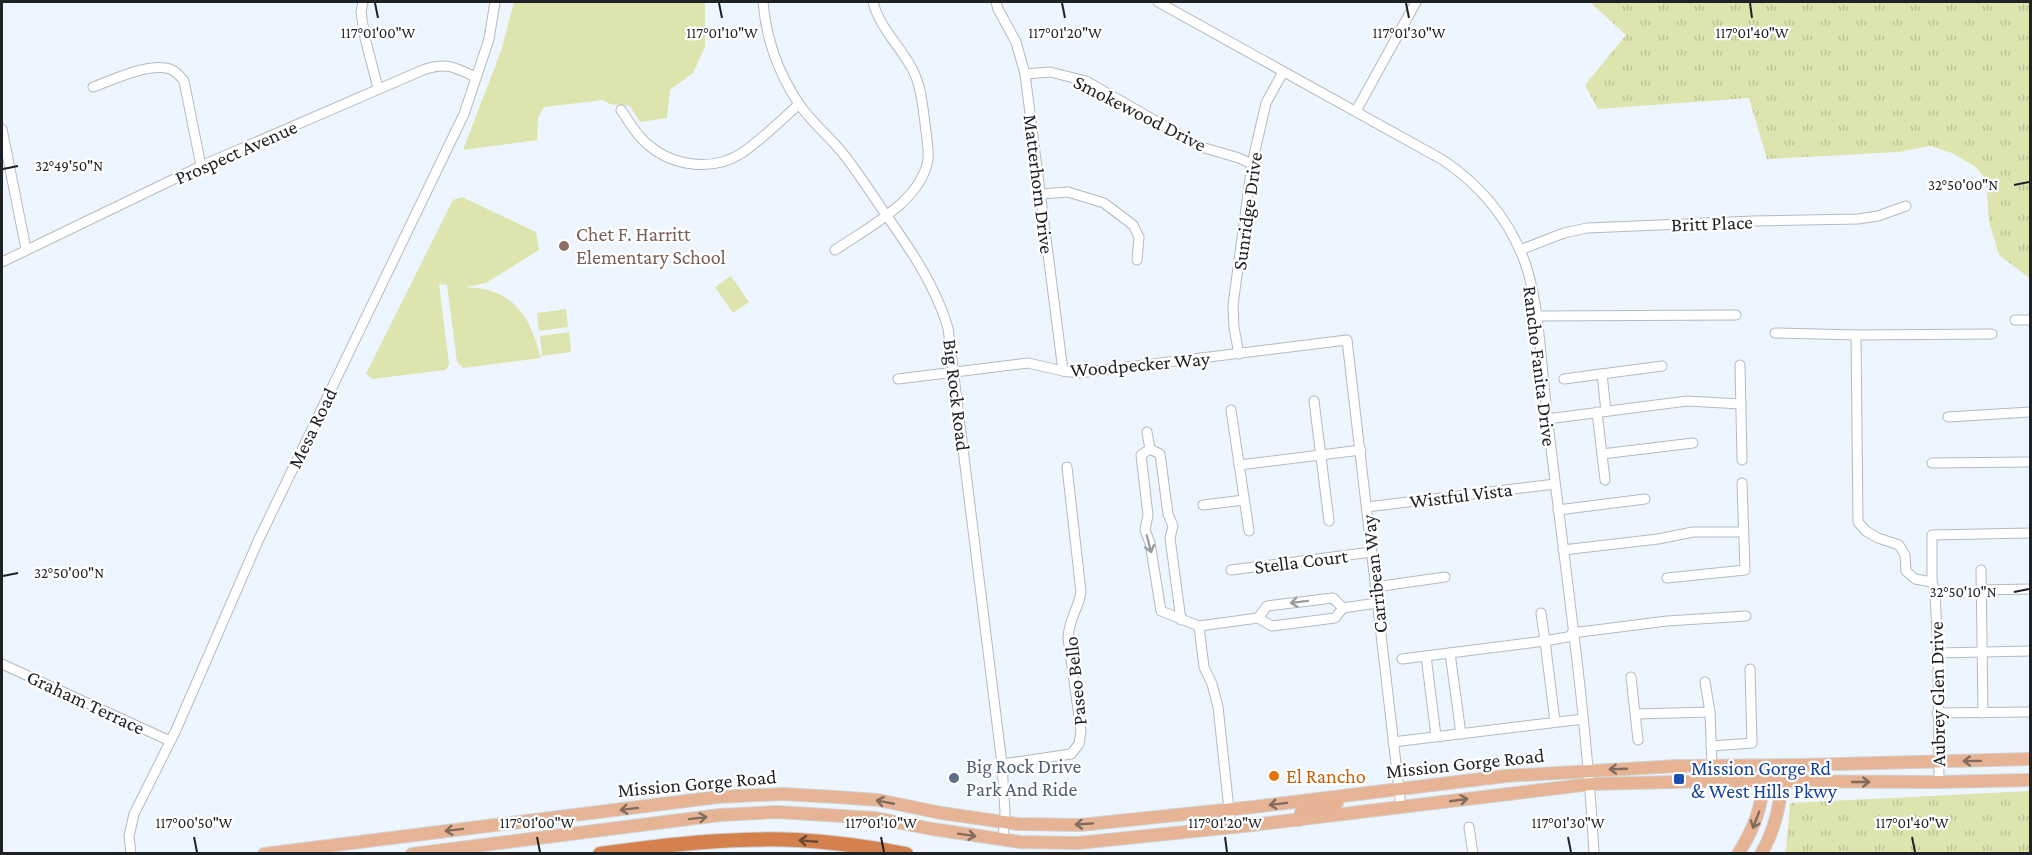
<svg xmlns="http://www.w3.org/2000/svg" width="2032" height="855" viewBox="0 0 2032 855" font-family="'Crimson Pro',serif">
<defs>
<pattern id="grass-tufts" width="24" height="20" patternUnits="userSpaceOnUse" patternTransform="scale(1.5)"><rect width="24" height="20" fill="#dde4ae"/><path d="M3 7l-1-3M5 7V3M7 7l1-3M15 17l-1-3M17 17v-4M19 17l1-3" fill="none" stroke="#bdc396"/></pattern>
</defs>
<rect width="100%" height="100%" fill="#edf6ff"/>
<!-- grass -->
<g fill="url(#grass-tufts)">
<path d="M1590,2H2030V277L2027,276L1999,255L1989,222L1986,180L1976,167L1952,153L1930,146L1898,152L1767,159L1749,98L1598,109L1585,85L1626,35Z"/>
<path d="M2030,791V853H1784L1786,850L1790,803Z"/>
</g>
<!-- park -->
<g fill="#dde4ae">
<path d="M514,2H705V47L693,73L670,90L667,118L640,122L630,106L610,104L603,100L544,107L538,118L537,140L463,150L501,51Z"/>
<path d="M462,197L536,232L539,250L486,283L466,287C472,288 479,288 485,289C521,298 532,325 541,358L463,368L457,362L447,285L439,284L449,364L446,370L372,379L366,374L453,200Z"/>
<path d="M731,276L749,302L733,313L715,287Z"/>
<path d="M566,309L568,327L539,331L537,313Z"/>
<path d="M569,332L571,352L542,356L540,336Z"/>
</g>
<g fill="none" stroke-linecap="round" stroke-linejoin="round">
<!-- minor casing -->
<g stroke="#b2bbc3" stroke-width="11">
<g id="minor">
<path d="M363,2L361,12L365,38L378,88"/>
<path d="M763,2C766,38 779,74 799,104C812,123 831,138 845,156C858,173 870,191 882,209C908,246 935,284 948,328L1002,764L1005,812L1003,840"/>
<path d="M996,2L998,9L1016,42L1025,74L1063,371"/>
<path d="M1158,2L1443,160C1480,185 1508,218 1524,260C1535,290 1538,323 1541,354C1544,385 1547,417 1551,448C1567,583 1587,718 1594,854"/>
<path d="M1025,74L1050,72L1086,81L1201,147L1239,158L1252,164"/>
<path d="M93,87C113,80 149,62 170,69C176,71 180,76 184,81L201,166"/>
<path d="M621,110C629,121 634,131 643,140C669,166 711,173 742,153C762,139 781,121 799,104"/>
<path d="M1356,111L1416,2"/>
<path d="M2,129L26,249"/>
<path d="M1041,194L1068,192L1104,203L1133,225L1139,237L1137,260"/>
<path d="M835,250C867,228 922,201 928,159C929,148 926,134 925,123C922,102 921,83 910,65C898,44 879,26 873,2"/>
<path d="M1520,250L1564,233L1587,228L1754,221L1858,219L1878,216L1906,206"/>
<path d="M2,262L201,166L423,70C446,62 455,67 475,77"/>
<path d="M1537,316L1736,315"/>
<path d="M2015,320H2030"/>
<path d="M1775,333L1856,335L1992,334"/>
<path d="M1856,335L1858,522L1866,531L1878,538L1899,545L1905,555L1906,571L1915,579L1932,582"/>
<path d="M1239,354L1234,328L1233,305L1252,164L1266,103L1283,72"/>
<path d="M1740,365L1742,460"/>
<path d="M1602,374L1606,411"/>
<path d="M898,379L1028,363L1063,371L1079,373L1347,340L1401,807"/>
<path d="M1564,379L1662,366"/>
<path d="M1314,401L1329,521"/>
<path d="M1231,410L1249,531"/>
<path d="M1597,412L1605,480"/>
<path d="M1948,417L2030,412"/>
<path d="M1547,419L1687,401L1741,404"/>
<path d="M1147,432L1150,449"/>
<path d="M1150,449L1141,455L1148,515L1145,530L1150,543L1161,611L1199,626L1258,618L1272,626L1335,618L1343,608L1377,603"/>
<path d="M1150,449L1160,454L1168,514L1173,526L1170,538L1181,620"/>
<path d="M1602,454L1693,443"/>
<path d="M1932,463L2030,462"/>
<path d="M1239,465L1361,450"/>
<path d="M1203,505L1244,500"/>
<path d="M1367,507L1555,484"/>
<path d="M1558,510L1645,499"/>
<path d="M1563,550L1658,539L1693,532H1744"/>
<path d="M1231,570L1372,552"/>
<path d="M1981,570L1983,713"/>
<path d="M1667,578L1745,570L1742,483"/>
<path d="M1375,587L1445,577"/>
<path d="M1981,590L2030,589"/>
<path d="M1258,618L1267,606L1333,598L1343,608"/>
<path d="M1199,626L1204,667L1212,684L1218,707L1231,828"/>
<path d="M1572,633L1667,621L1746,616"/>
<path d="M1450,653L1461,734"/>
<path d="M1938,653L2030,651"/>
<path d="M1426,656L1436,736"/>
<path d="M1402,659L1545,641L1541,613"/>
<path d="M2,664L170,741"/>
<path d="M1631,677L1638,740"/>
<path d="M1705,682L1710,712L1712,765"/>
<path d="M1937,713L2030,712"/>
<path d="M1636,714L1710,712"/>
<path d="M1555,722L1545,641L1573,636"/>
<path d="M1393,742L1583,719"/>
<path d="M1711,746L1752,743L1750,669"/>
<path d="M1002,764L1071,754L1079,744L1081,731L1068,638C1069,618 1078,610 1081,592L1067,467"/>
<path d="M1939,782L1938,653L1935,593L1932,582V535L2030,533"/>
<path d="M1469,827L1473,854"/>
<path d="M131,854L129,836L134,814L176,730L258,541L464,114L489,39L495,2"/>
</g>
</g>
<!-- major casing -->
<g stroke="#d2d3d3" stroke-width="14">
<g id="major">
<path d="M1299,820L1301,812L1333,806L1337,803L1338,797"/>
<path d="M264,854L718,797L782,794L836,797L878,800L941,813L1018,824L1080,825L1253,807L1506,776L1677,766L1801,765L2030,759"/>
<path d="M412,854L720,815L777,812L875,818L932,829L1021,842L1078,843L1244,826L1591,784L1716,781L1939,782L2030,780"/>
<path d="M1738,854C1755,827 1762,807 1764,776"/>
<path d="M1761,854C1775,830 1781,803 1782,776"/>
</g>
</g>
<!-- highway casing -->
<g stroke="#d2d3d3" stroke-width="16">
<path id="highway" d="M600,854C665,845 731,837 797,840C833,842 870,847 906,854"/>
</g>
<!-- minor -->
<use href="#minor" stroke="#fff" stroke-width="9"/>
<!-- major -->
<use href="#major" stroke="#e6b395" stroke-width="12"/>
<!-- highway -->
<use href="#highway" stroke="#d5814e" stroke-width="14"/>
</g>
<!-- one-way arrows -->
<defs><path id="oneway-shaft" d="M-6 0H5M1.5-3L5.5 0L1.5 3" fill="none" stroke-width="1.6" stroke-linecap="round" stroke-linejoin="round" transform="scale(1.5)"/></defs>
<g stroke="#9a9c9d">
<use href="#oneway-shaft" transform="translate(1149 544) rotate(75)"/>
<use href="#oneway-shaft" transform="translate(1299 602) rotate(173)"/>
</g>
<g stroke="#826a5d">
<use href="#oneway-shaft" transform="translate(1972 761) rotate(179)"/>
<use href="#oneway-shaft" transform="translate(1618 769) rotate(178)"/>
<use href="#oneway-shaft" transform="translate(1861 782)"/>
<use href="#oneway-shaft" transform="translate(1459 800) rotate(-8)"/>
<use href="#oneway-shaft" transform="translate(885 802) rotate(-169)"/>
<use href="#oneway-shaft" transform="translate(1278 804) rotate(173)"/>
<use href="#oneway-shaft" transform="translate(629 809) rotate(173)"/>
<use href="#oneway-shaft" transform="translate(698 818) rotate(-7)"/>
<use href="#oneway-shaft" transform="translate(1756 820) rotate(111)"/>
<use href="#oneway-shaft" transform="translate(1084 824) rotate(176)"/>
<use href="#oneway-shaft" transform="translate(454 830) rotate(173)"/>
<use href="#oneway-shaft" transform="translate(967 835) rotate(9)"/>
</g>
<use stroke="#674835" href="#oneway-shaft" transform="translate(808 841) rotate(-175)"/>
<!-- ticks -->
<path fill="none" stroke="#1e2225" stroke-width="2" d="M375,3L378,18M719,3L722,18M1062,3L1065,18M1406,3L1409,18M1750,3L1752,18M3,169L18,166M2014,185L2029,182M3,576L18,573M2014,592L2029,589M194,837L197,852M537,837L540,852M881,837L884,852M1225,837L1227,852M1568,837L1571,852M1912,837L1915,852"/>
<!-- markers -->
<circle fill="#8d6e63" stroke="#fff" stroke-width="2" cx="564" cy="246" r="6"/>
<circle fill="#e8710a" stroke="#fff" stroke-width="2" cx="1274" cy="776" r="6"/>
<circle fill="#5c6f8a" stroke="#fff" stroke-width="2" cx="954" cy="778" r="6"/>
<rect fill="#1a4fb4" stroke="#fff" stroke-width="2" x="1673" y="773" width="12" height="12" rx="3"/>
<g text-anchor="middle" stroke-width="4.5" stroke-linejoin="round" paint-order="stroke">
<!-- street labels -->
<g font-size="20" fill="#1e2225" stroke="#fff">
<text transform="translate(1140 113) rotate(27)" y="7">Smokewood Drive</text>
<text transform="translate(236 152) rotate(-24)" y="7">Prospect Avenue</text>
<text transform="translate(1039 184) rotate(83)" y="7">Matterhorn Drive</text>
<text transform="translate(1247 211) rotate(-82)" y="7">Sunridge Drive</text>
<text transform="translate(1712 223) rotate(-2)" y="7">Britt Place</text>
<text transform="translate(1140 364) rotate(-5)" y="7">Woodpecker Way</text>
<text transform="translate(1540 366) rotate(83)" y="7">Rancho Fanita Drive</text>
<text transform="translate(957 395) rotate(83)" y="7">Big Rock Road</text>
<text transform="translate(312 428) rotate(-64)" y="7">Mesa Road</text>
<text transform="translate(1461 495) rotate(-7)" y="7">Wistful Vista</text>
<text transform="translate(1301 561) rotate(-7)" y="7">Stella Court</text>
<text transform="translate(1374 574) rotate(-96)" y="7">Carribean Way</text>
<text transform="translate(1075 681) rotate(-96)" y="7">Paseo Bello</text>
<text transform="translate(1937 694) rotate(-91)" y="7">Aubrey Glen Drive</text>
<text transform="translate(86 702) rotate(25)" y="7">Graham Terrace</text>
<text transform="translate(1465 763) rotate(-6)" y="7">Mission Gorge Road</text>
<text transform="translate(697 783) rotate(-5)" y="7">Mission Gorge Road</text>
</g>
<!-- education labels -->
<g font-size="20" fill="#785e54" stroke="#fff" text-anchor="start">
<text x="576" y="241">Chet F. Harritt<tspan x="576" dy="23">Elementary School</tspan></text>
</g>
<!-- service labels -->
<g font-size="20" fill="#4e5e75" stroke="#fff" text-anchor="start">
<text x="966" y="773">Big Rock Drive<tspan x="966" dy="23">Park And Ride</tspan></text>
</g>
<!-- transit labels -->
<g font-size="20" fill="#164399" stroke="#fff" text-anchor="start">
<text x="1691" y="775">Mission Gorge Rd<tspan x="1691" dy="23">&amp; West Hills Pkwy</tspan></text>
</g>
<!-- food labels -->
<g font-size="20" fill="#c56008" stroke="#fff" text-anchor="start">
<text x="1286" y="783">El Rancho</text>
</g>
</g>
<g font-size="15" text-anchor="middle" fill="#1e2225" stroke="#fff" stroke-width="4.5" stroke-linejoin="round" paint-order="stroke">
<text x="378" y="38">117°01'00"W</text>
<text x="722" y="38">117°01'10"W</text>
<text x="1065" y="38">117°01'20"W</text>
<text x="1409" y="38">117°01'30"W</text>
<text x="1752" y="38">117°01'40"W</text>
<text x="69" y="171">32°49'50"N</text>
<text x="1963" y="190">32°50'00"N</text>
<text x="69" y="578">32°50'00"N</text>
<text x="1963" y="597">32°50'10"N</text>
<text x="194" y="828">117°00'50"W</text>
<text x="537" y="828">117°01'00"W</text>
<text x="881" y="828">117°01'10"W</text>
<text x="1225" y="828">117°01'20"W</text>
<text x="1568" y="828">117°01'30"W</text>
<text x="1912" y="828">117°01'40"W</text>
</g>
<!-- border -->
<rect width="2032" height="855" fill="none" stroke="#1e2225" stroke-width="6"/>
</svg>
